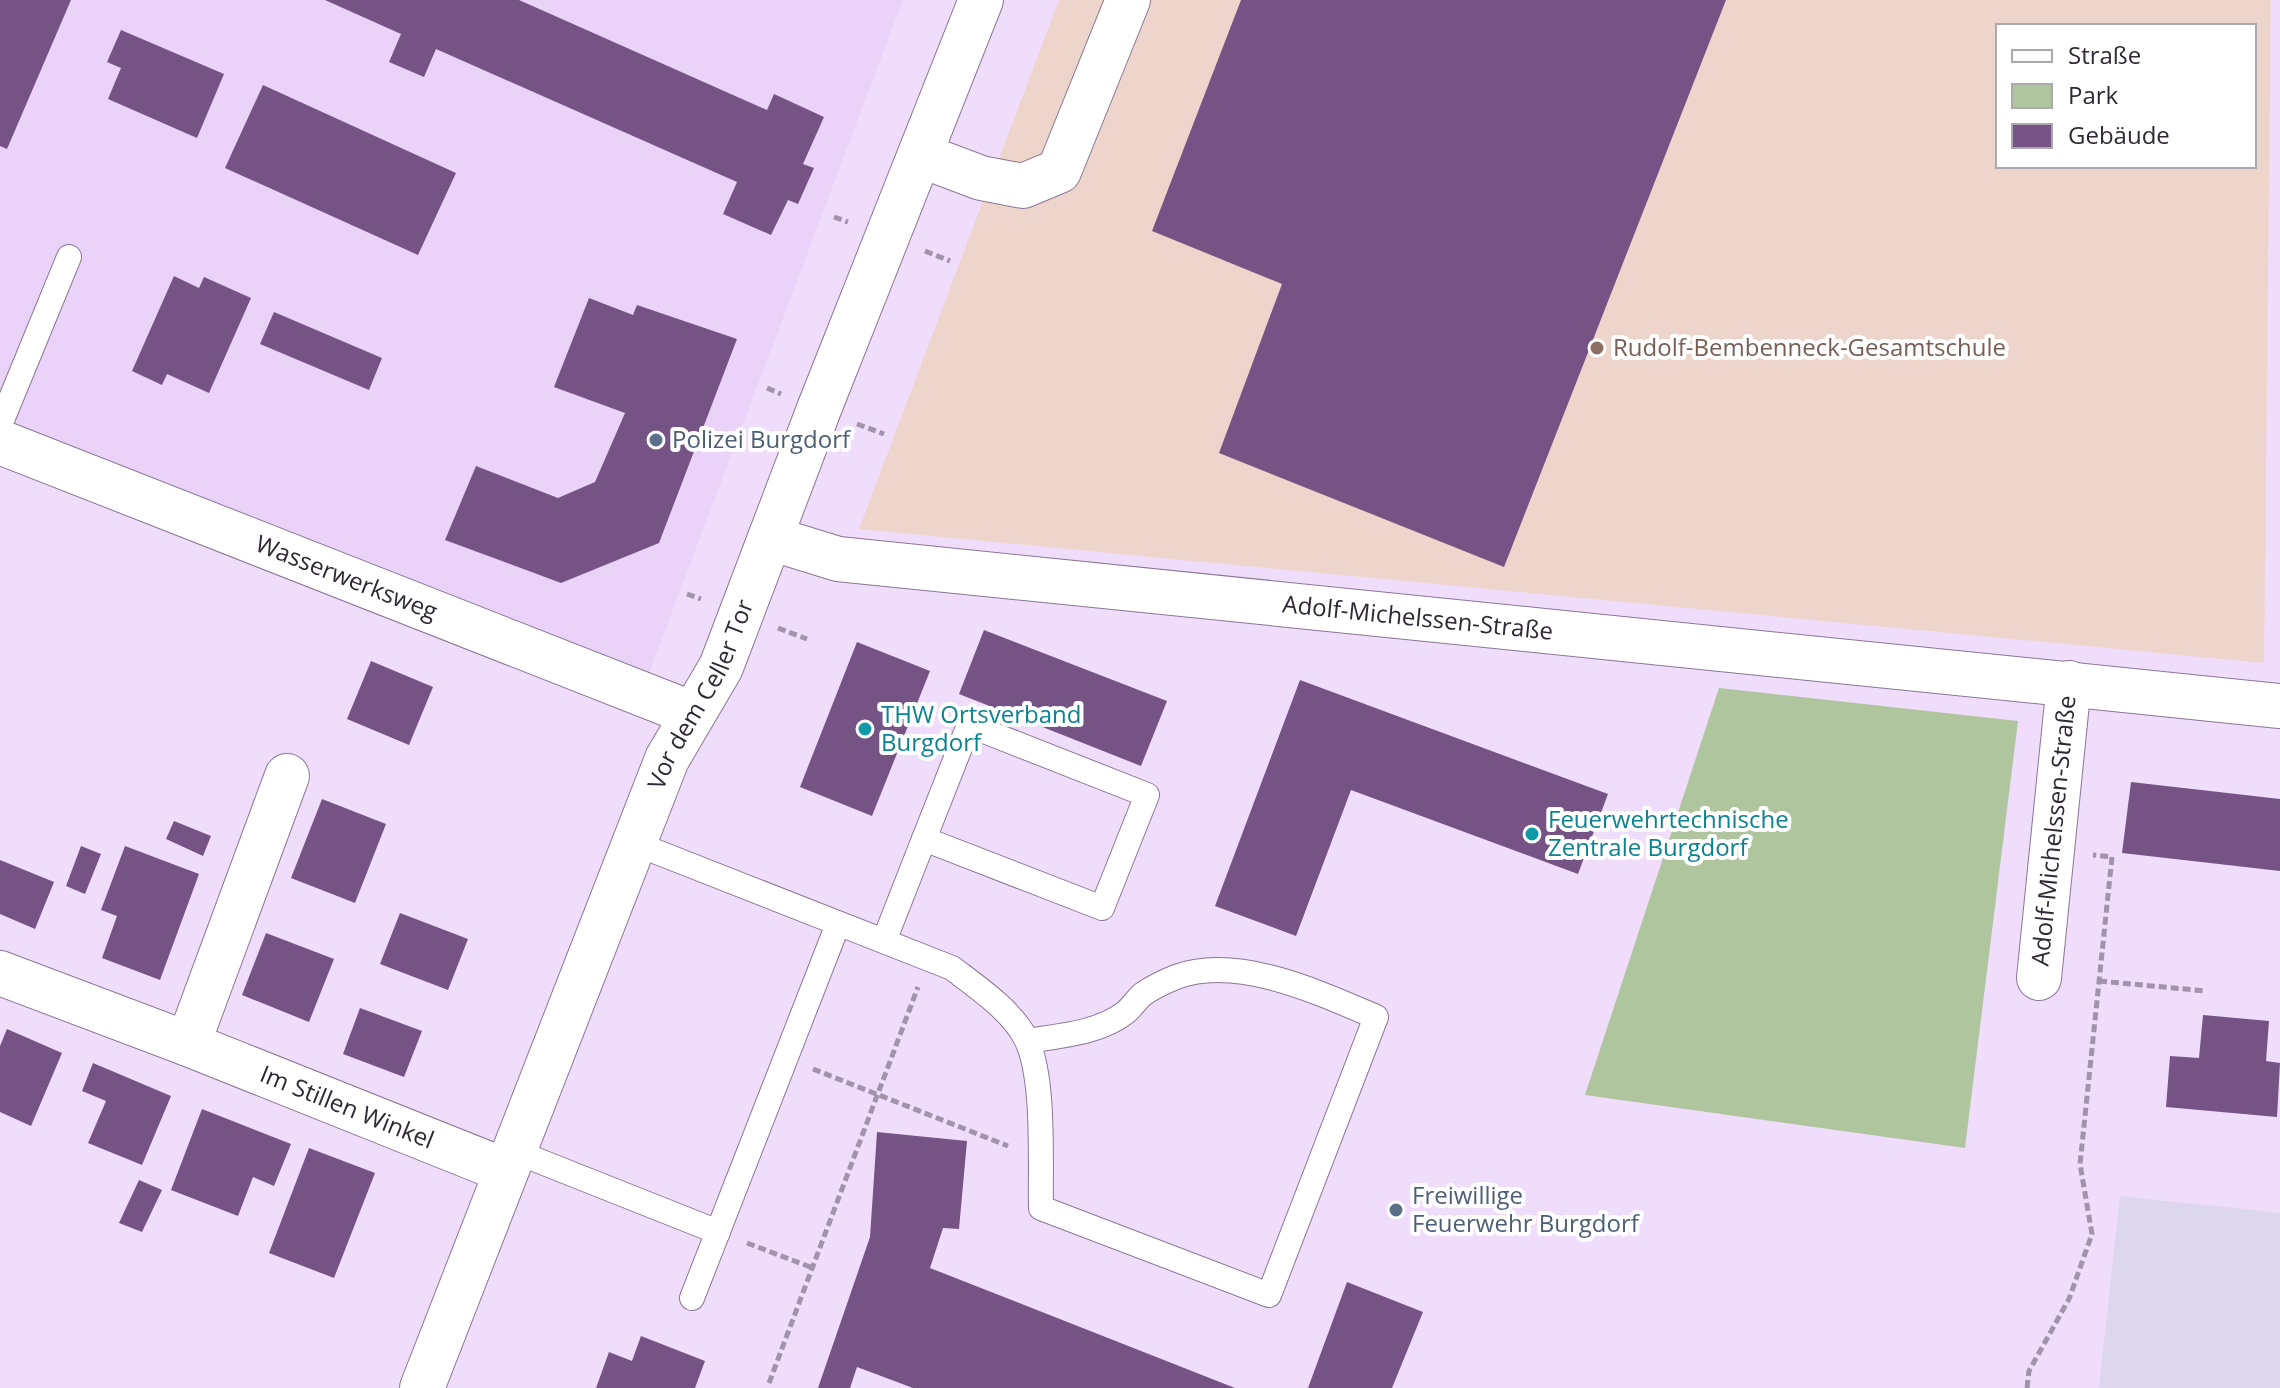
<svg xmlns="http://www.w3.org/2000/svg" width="2280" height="1388" viewBox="0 0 2280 1388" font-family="'Open Sans',sans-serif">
<rect width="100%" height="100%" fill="#f0dcfb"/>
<!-- built -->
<path fill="#ead2f8" d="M0,0H903L647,678L0,426Z"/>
<!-- industrial -->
<path fill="#dcd7ed" d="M2120,1196L2280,1213V1388H2099Z"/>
<!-- education -->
<path fill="#edd5cc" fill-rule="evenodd" d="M1059,0H2271L2264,663L859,529ZM1998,26H2254V166H1998Z"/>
<!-- green -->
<path fill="#afc59d" d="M1719,688L2018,721L1965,1148L1585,1095Z"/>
<!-- building -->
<g fill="#755485">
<path d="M0,0H71L7,149L0,146Z"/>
<path d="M325,0H519L767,110L774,94L824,117L803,164L814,168L798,204L788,200L771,235L723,214L737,182L436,49L424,77L389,62L401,34Z"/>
<path d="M1241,0H1726L1504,567L1219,453L1282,284L1152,231Z"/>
<path d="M121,30L224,74L197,138L108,99L121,68L107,62Z"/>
<path d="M263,85L456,173L418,255L225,168Z"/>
<path d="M174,276L199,288L204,277L251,298L209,393L167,374L162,385L132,371Z"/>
<path d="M589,298L633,315L637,305L737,339L659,543L561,583L445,540L476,466L558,498L595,482L625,413L554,387Z"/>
<path d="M274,312L382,358L369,390L260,344Z"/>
<path d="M984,630L1167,701L1141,766L959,694Z"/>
<path d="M857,642L930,671L872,816L800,787Z"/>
<path d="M371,661L433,687L409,745L347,719Z"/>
<path d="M1300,680L1608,794L1578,874L1351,790L1296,936L1215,906Z"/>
<path d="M2131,782L2280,799V871L2122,853Z"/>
<path d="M322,799L386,824L355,903L291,878Z"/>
<path d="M174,821L211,836L203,856L166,839Z"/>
<path d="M81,846L101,854L85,894L66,886Z"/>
<path d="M125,846L199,874L160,980L102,958L117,916L101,910Z"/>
<path d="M0,860L54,882L35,929L0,914Z"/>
<path d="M400,913L468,939L448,990L380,964Z"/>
<path d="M266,933L334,959L309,1022L242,995Z"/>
<path d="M360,1008L422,1031L404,1077L343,1054Z"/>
<path d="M2203,1015L2269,1021L2266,1061L2280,1063L2277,1117L2166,1107L2170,1056L2199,1058Z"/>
<path d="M7,1029L62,1053L31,1126L0,1112V1046Z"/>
<path d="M93,1063L171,1096L142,1165L88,1143L106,1101L82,1091Z"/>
<path d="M202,1109L291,1144L274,1186L253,1177L238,1216L171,1190Z"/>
<path d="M877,1132L967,1141L959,1229L943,1228L930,1268L1235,1388H913L857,1367L850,1388H818L870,1237Z"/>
<path d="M309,1148L375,1173L334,1278L269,1253Z"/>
<path d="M139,1180L162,1190L142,1232L119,1223Z"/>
<path d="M1347,1282L1423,1312L1392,1388H1308Z"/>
<path d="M641,1336L705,1361L695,1388H596L609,1352L632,1361Z"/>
</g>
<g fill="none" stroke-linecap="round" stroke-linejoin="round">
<!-- service casing -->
<g stroke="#8a7794" stroke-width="26">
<g id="service">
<path d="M0,425L69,257"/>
<path d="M969,725L1147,795L1102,908L924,839Z"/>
<path d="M634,843L952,968C977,987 1014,1012 1027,1041C1045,1080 1040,1163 1041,1208L1269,1295L1376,1017C1320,993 1237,954 1176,977C1166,981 1152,988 1143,994C1137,999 1132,1007 1126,1012C1100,1033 1059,1036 1027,1041"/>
<path d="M884,941L924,839"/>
<path d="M514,1151L718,1232"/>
<path d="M692,1298L838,924"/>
</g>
</g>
<!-- minor casing -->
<g stroke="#8a7794" stroke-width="46">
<g id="minor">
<path d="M920,155L981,178L1023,186L1059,171L1128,0"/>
<path id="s1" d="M0,442L693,714"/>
<path id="s2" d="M770,538L838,559L2280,706"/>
<path id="s3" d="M0,973L188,1044L506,1171"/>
<path id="s4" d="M2039,978L2069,683"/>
<path d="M188,1044L287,776"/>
</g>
</g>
<!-- tertiary casing -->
<g stroke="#8a7794" stroke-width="46">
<g id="tertiary">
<path id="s5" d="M422,1388L667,759L721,667L819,409L981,0"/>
</g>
</g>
<!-- path -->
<g stroke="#a292aa" stroke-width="5" stroke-dasharray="8 4" stroke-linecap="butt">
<path d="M834,217L848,222"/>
<path d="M925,251L950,261"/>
<path d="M767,388L781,394"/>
<path d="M857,424L884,434"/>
<path d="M687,594L701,599"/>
<path d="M778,628L807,639"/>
<path d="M2099,981L2206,991"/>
<path d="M813,1069L1008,1146"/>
<path d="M747,1243L813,1268"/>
<path d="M769,1383L918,987"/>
<path d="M2027,1388L2029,1371L2069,1299L2092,1234L2080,1164L2112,857L2093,855"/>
</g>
<!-- service -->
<use href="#service" stroke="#fff" stroke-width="24"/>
<!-- minor -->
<use href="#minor" stroke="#fff" stroke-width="44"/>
<!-- tertiary -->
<use href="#tertiary" stroke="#fff" stroke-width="44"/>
</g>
<!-- markers -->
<circle fill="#8d6e63" stroke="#fff" stroke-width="3" cx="1597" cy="348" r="8"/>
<g fill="#5c6f8a" stroke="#fff" stroke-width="3">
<circle cx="656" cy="440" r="8"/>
<circle cx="1396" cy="1210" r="8"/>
</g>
<g fill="#0f9aa8" stroke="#fff" stroke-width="3">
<circle cx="865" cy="729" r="8"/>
<circle cx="1532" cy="834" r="8"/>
</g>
<g text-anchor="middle" stroke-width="8" stroke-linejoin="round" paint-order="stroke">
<!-- education labels -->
<g font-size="24" fill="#785e54" stroke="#fff" text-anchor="start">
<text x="1613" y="356">Rudolf-Bembenneck-Gesamtschule</text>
</g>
<!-- service labels -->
<g font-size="24" fill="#4e5e75" stroke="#fff" text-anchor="start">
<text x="672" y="448">Polizei Burgdorf</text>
<text x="1412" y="1204">Freiwillige<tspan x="1412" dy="28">Feuerwehr Burgdorf</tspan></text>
</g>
<!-- street labels -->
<g font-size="24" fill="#302834" stroke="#fff">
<text dy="8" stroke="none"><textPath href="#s1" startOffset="372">Wasserwerksweg</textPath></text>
<text dy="8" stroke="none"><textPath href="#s2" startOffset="654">Adolf-Michelssen-Straße</textPath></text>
<text dy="8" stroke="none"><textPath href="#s5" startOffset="748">Vor dem Celler Tor</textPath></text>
<text dy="8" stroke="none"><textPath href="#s4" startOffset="148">Adolf-Michelssen-Straße</textPath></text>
<text dy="8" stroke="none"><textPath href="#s3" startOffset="372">Im Stillen Winkel</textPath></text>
</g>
<!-- culture labels -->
<g font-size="24" fill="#0d838f" stroke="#fff" text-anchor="start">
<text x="881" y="723">THW Ortsverband<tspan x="881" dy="28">Burgdorf</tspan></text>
<text x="1548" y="828">Feuerwehrtechnische<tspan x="1548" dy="28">Zentrale Burgdorf</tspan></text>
</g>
</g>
<!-- legend -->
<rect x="1996" y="24" width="260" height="144" fill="#ffffff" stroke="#aca9ae" stroke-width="2"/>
<rect x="2012" y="50" width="40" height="12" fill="#ffffff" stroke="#aca9ae" stroke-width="2"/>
<text x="2068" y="64" font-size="24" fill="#302834">Straße</text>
<rect x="2012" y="84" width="40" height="24" fill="#afc59d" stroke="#aca9ae" stroke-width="2"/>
<text x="2068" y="104" font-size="24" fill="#302834">Park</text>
<rect x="2012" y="124" width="40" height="24" fill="#755485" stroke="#aca9ae" stroke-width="2"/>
<text x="2068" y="144" font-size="24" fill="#302834">Gebäude</text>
</svg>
